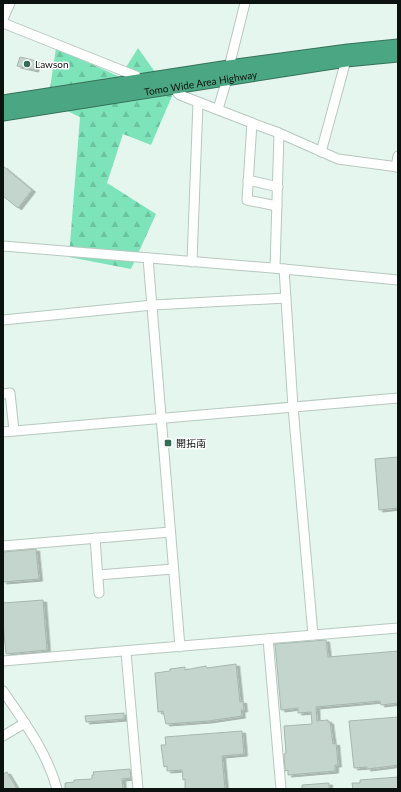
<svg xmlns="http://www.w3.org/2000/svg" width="401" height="792" viewBox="0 0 401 792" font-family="Lato,'Noto Sans JP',sans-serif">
<defs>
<pattern id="forest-firs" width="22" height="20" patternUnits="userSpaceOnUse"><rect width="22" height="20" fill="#7de4ba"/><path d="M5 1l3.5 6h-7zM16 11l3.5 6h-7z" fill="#6bc39f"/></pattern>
<filter id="shadow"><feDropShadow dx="3.5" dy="2" stdDeviation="0" flood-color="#0004"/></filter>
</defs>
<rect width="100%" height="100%" fill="#e4f6ee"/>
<!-- forest -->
<path fill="url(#forest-firs)" d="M56,48L120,77L138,48L172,96L151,145L123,134L107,183L156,214L131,269L69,257L80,117L48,102Z"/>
<!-- building -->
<g fill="#c3d5cc" stroke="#a6b7af" filter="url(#shadow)">
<path d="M20,57L37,61L35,70L17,66Z"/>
<path d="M3,166L32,190L18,208L3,196Z"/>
<path d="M398,457V508L379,510L375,459Z"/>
<path d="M36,549L39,579L3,582V552Z"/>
<path d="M43,600L47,650L6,654L3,623V603Z"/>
<path d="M326,640L328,657L398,651V703L381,705L380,701L316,707L317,721L328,720V722H330L333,744L336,743L338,765H335V771L288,775V770L285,771L284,754L286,753L284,726L312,724L311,712L298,713V708L281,710L275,644Z"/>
<path d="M236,664L240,702L243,701L244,710H241L242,716L208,721L166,724L163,711L158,712L155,673L170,671V669L185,667V670L206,666L207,668Z"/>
<path d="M124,713V719L86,722L85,716Z"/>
<path d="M398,717V765L384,767L367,769V767L354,768L349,721Z"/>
<path d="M242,731L244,754L222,756L225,789H185V779L183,780L182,770L167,771V766L164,767L161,745H166L165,737Z"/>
<path d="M130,769L131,778L122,779L123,789H65V783L74,782V780L92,779V775H94L93,772Z"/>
<path d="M7,772L17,789H3V774Z"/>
<path d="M398,777V789H353L352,783H360V780Z"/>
<path d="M329,783V789H302V785Z"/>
</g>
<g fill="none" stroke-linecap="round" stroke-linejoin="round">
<!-- minor casing -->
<g stroke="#b7c8bf" stroke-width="11">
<g id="minor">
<path d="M3,19L10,3"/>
<path d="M3,23L136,76L139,82"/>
<path d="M229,67L245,3"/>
<path d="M174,87L177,92L180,95L252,123L279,133L338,159L398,167"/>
<path d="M218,109L227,79"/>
<path d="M252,123L247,200L277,206"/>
<path d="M321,152L346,60"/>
<path d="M396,167L398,156"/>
<path d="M248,180L278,187"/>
<path d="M3,246L284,269L398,280"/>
<path d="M148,258L180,647"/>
<path d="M192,262L198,102"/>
<path d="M275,268L279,133"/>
<path d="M284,269L293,407L313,635"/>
<path d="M3,320L153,305L286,298"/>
<path d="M3,394L10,393L14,431"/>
<path d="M3,432L398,398"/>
<path d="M95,538L99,593"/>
<path d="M3,546L170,532"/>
<path d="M98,575L173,569"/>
<path d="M268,639L281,789"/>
<path d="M126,652L138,789"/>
<path d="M3,661L398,628"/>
<path d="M3,691C24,722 47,752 57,789"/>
<path d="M3,736L25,723"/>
</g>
</g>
<!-- highway casing -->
<g stroke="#35725a" stroke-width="15">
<g id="highway">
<path d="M3,102L229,67L348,51L398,46"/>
<path id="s1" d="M3,114L346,60L398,55"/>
</g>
</g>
<!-- minor -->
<use href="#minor" stroke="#fff" stroke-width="9"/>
<!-- highway -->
<use href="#highway" stroke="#4ba683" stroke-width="13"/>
</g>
<!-- markers -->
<g fill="#346e57" stroke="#fefefe" stroke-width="1.5">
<circle cx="27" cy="64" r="4"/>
<rect x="164" y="439" width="8" height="8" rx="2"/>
</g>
<g text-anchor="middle" stroke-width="3" stroke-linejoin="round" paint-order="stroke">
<!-- poi labels -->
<g font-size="10" fill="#0c120f" stroke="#fefefe" text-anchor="start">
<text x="35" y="68">Lawson</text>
<text x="176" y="447">開拓南</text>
</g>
<!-- street labels -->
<g font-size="10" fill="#0c120f" stroke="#fefefe">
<text dy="4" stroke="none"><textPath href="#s1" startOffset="200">Tomo Wide Area Highway</textPath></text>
</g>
</g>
<!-- border -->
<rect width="401" height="792" fill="none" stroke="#0c120f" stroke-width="8"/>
</svg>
